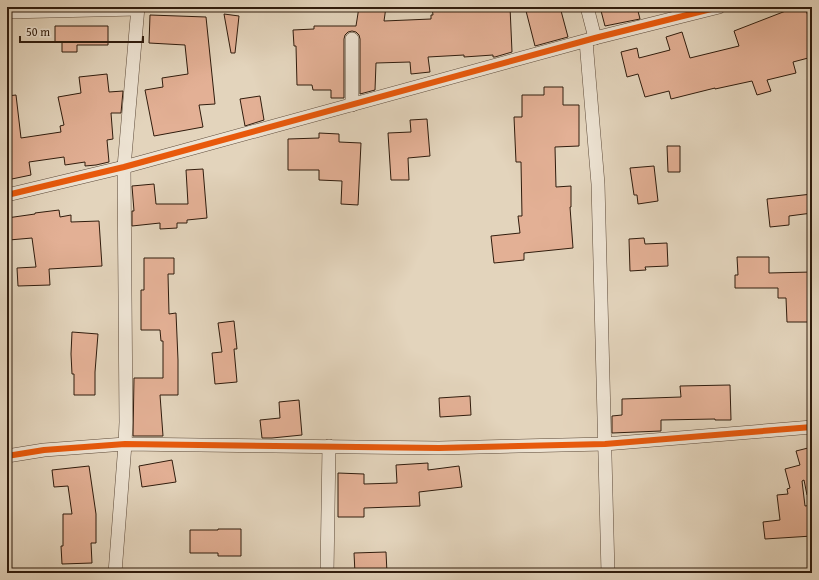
<svg xmlns="http://www.w3.org/2000/svg" width="819" height="580" viewBox="0 0 819 580" font-family="'Gentium Book Plus',serif">
<rect width="100%" height="100%" fill="#e3d4bc"/>
<filter id="stains"><feTurbulence type="fractalNoise" baseFrequency=".005" numOctaves="4"/><feColorMatrix values="0 0 0 0 .2 0 0 0 0 .09 0 0 0 0 .02 0 0 0 .5 -.17"/></filter>
<radialGradient id="worn" r=".72"><stop offset=".6" stop-color="#630" stop-opacity="0"/><stop offset="1" stop-color="#630" stop-opacity=".3"/></radialGradient>
<!-- building -->
<g fill="#e3b095" stroke="#301c0d">
<path d="M359,7H386L384,21L431,19V15H433L432,7H510L512,52L495,57H493V55L464,57V55L428,57L430,72L411,74L410,62L376,63L375,90L360,94V39L359,35L356,32L352,31L348,32L345,35L344,39V98H331V90H313L312,85H297L296,46H294L293,30L314,29V26H356Z"/>
<path d="M525,7H560L568,37L535,46Z"/>
<path d="M600,7H637L640,19L605,26Z"/>
<path d="M796,7H805L812,28V57L793,62L796,73L767,80L771,91L757,95L752,81L715,89V88L671,99L669,91L645,97L638,74L627,77L621,52L637,48L639,58L670,50L666,37L682,32L690,58L739,46L734,31Z"/>
<path d="M224,14L239,16L235,53H231Z"/>
<path d="M150,15L206,17L215,104L199,105L203,127L154,136L145,90L163,87L162,78L188,74L185,45L149,43Z"/>
<path d="M55,26H108V45H77V52H62V42H55Z"/>
<path d="M107,74L109,92L123,91L121,113H111L113,139L107,140L109,162L96,165L85,166V162L65,165L64,157L29,162L31,175L7,180V96L16,95L21,138L61,132L60,126L64,125L58,97L81,93L79,77Z"/>
<path d="M544,87H563V105H579V146L555,147L556,187L571,186V207H570L573,248L524,253V260L494,263L491,236L520,233L518,216H522L521,162H516L514,117H522V95H544Z"/>
<path d="M260,96L264,120L245,126L240,99Z"/>
<path d="M427,119L430,156L408,158L409,180H391L388,133L411,132L410,120Z"/>
<path d="M319,133L339,134V142L361,143L358,205L341,204L342,181L319,180V170H288V139L319,138Z"/>
<path d="M667,146H680V172H668Z"/>
<path d="M654,166L658,201L638,204L637,195H634L630,168Z"/>
<path d="M203,169L207,218L187,220V223H177V228L160,229V223L132,226V211H134L132,186L154,184L156,204H188L186,170Z"/>
<path d="M812,194V213L789,216V225L770,227L767,199Z"/>
<path d="M59,210L60,217L71,215V222L99,221L102,266L49,269L50,285L18,286L17,268L36,267L32,238L9,240L7,218L35,214V213Z"/>
<path d="M644,238L645,244L667,243L668,266L645,267L646,270L630,271L629,239Z"/>
<path d="M737,257H769V273L812,272V322H787L786,298H778V288H735V275H738Z"/>
<path d="M144,258H174V274H168L169,314L176,313L178,360V395H160L163,436H133L134,378H163V341H161L160,330H141V290H144Z"/>
<path d="M234,321L237,349H234L237,382L215,384L212,353L222,352L218,323Z"/>
<path d="M72,332L98,334L95,372V395H74V374H72L71,354Z"/>
<path d="M730,385L731,420H715V419L661,420V431L612,433V416L622,415V399L681,397L680,386Z"/>
<path d="M470,396L471,415L440,417L439,398Z"/>
<path d="M299,400L302,435L272,438H262L260,420L280,418L279,402Z"/>
<path d="M812,447V494L807,495L804,480L802,481L805,506L812,505V536L765,539L763,522L780,520L777,495L788,494L787,489L790,488L785,469L800,465L796,451Z"/>
<path d="M172,460L176,482L142,487L139,466Z"/>
<path d="M428,463V470L459,466L462,487L419,492L420,506L364,508V517H338V473L364,474V484L397,483L396,465Z"/>
<path d="M89,466L96,514V543H91L92,563L62,564L61,546H63V514H72L68,486L54,487L52,470Z"/>
<path d="M218,529H241V556H218V553H190V530H218Z"/>
<path d="M386,552L387,573H355L354,553Z"/>
</g>
<g fill="none" stroke-linecap="round" stroke-linejoin="round">
<!-- minor casing -->
<g stroke="#5d4a39" stroke-width="14">
<g id="minor">
<path d="M587,7L595,38"/>
<path d="M7,12L137,9"/>
<path d="M352,39V105"/>
<path d="M586,41L598,184L608,573"/>
<path d="M7,195L124,167L595,38L719,7"/>
<path d="M7,456L44,450L125,444L439,448L605,444L812,427"/>
<path d="M115,573L125,444L126,422L124,167L138,7"/>
<path d="M327,573L329,446"/>
</g>
</g>
<!-- minor -->
<use href="#minor" stroke="#ede3d3" stroke-width="13"/>
<!-- cycleway casing -->
<g stroke="#ede3d3" stroke-width="8">
<g id="cycleway">
<path d="M7,195L124,167L595,38L719,7"/>
<path d="M7,456L44,450L125,444L439,448L605,444L812,427"/>
</g>
</g>
<!-- cycleway -->
<use href="#cycleway" stroke="#e8590c" stroke-width="6"/>
</g>
<!-- margin -->
<rect width="819" height="580" fill="none" stroke="#e3d4bc" stroke-width="24"/>
<rect x="8" y="8" width="803" height="564" fill="none" stroke="#301c0d" stroke-width="2"/>
<rect x="12" y="12" width="795" height="556" fill="none" stroke="#301c0d"/>
<!-- scale -->
<path d="M20 36v6h123v-6" fill="none" stroke="#301c0d" stroke-width="2"/>
<text x="26" y="36" font-size="12" fill="#301c0d" stroke="#ede3d3" stroke-width="3" paint-order="stroke">50 m</text>
<rect width="100%" height="100%" filter="url(#stains)"/>
<rect width="100%" height="100%" fill="url(#worn)"/>
</svg>
